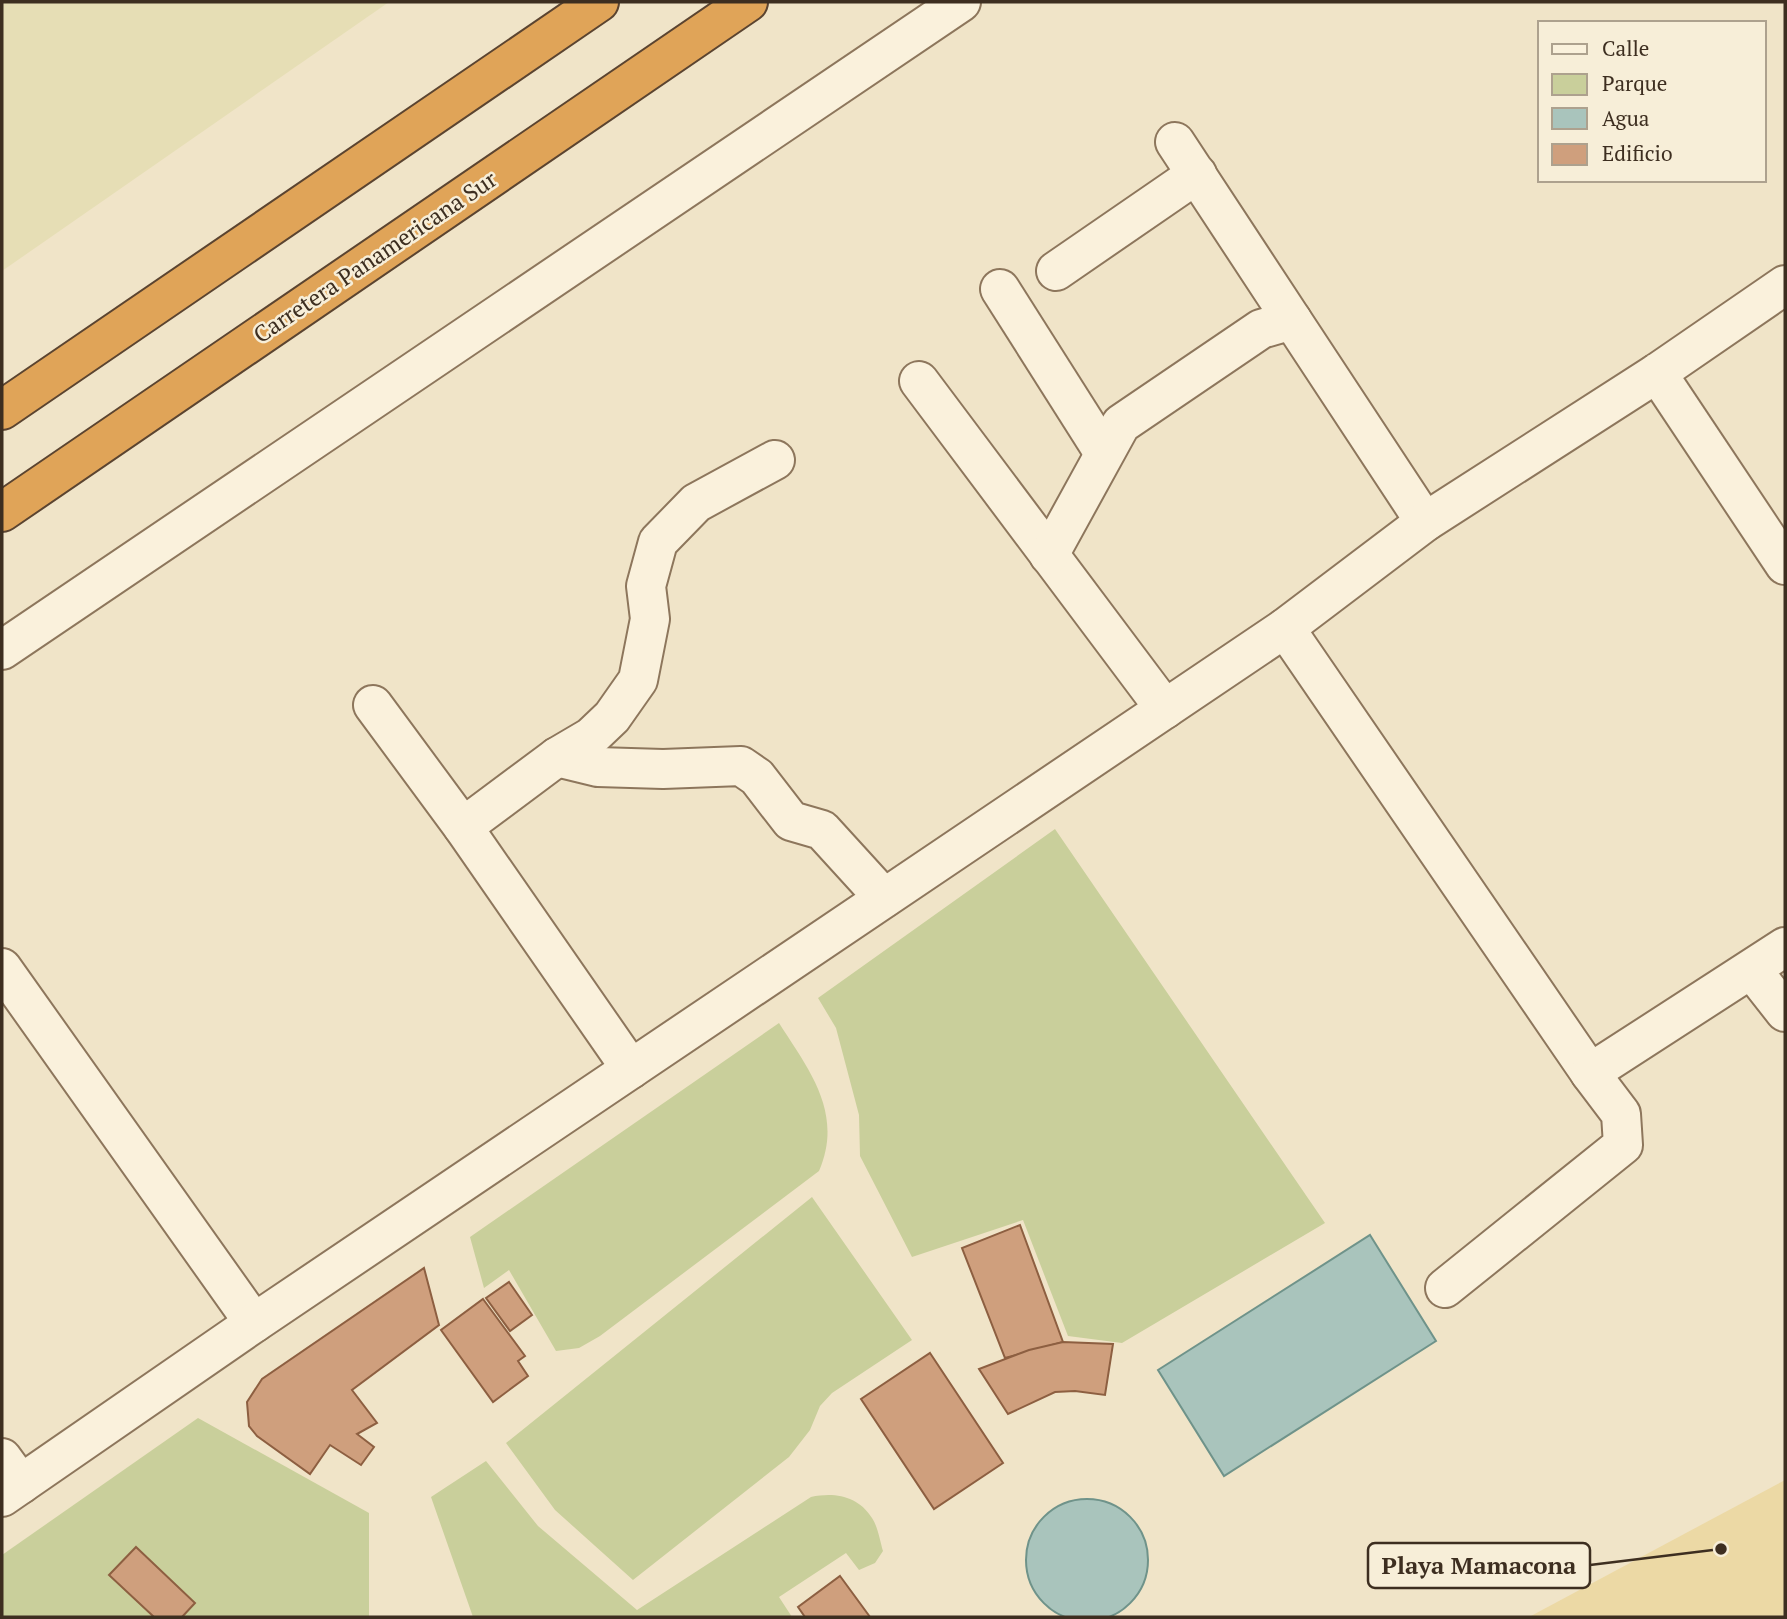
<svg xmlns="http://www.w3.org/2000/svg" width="1787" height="1619" viewBox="0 0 1787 1619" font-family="'PT Serif',serif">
<rect width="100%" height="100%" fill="#f0e4c8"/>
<!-- farmland -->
<path fill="#e6deb5" d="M2,2H389L2,271Z"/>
<!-- green -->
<g fill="#c9cf9b">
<path d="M1055,829L1325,1223L1122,1343L1068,1336L1023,1220L912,1257L860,1156L859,1115L836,1028L818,998Z"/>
<path d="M779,1023C809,1070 844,1113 819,1171L600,1336L579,1348L556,1351L509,1270L484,1288L470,1237Z"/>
<path d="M812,1197L912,1340L832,1393L820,1406L810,1430L789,1457L633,1580L555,1510L506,1443Z"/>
<path d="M198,1418L369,1513V1617H2V1555Z"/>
<path d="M486,1461L538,1526L637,1610L811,1497C835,1492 858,1496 872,1518C878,1527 880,1541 883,1551L875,1563L859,1570L846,1553L779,1597L792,1617H473L431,1497Z"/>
</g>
<!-- sand -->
<path fill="#ecd9a5" d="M1785,1480V1617H1529Z"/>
<!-- water -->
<g fill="#a9c4bc" stroke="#6f938a" stroke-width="2">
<path d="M1370,1235L1436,1341L1224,1476L1158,1370Z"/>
<circle cx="1087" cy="1560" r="61"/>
</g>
<!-- building -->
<g fill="#cf9f7d" stroke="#8d5f41" stroke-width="2">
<path d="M1020,1225L1063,1342L1005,1358L962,1248Z"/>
<path d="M424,1268L439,1325L352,1390L377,1423L357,1434L374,1447L361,1465L330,1445L310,1474L257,1436L249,1426L247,1402L262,1379Z"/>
<path d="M509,1282L532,1315L510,1331L486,1298Z"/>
<path d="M483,1299L525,1356L518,1361L528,1376L493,1402L441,1330Z"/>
<path d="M1063,1342L1113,1344L1105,1395L1075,1391L1055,1392L1008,1414L979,1369L1029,1350Z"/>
<path d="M930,1353L1003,1463L934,1509L861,1399Z"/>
<path d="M136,1547L195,1603L182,1617H154L109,1575Z"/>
<path d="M840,1576L870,1617H805L798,1607Z"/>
</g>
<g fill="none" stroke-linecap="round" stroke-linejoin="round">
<!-- minor casing -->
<g stroke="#8d765c" stroke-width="42">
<g id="minor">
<path d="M1175,142L1292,320"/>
<path d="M1056,271L1197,174"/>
<path d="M1000,289L1104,453"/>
<path d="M1657,373L1785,565"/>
<path d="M919,381L1165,709"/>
<path d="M1049,555L1121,424L1261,329L1292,320L1425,522"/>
<path d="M1285,628L1590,1073L1621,1114L1623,1145L1445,1288"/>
<path d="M2,650L961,2"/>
<path d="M373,705L463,827L631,1069"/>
<path d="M557,757L598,767L663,769L741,766L757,777L791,821L822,830L884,898"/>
<path d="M463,827L557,757L591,737L612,717L638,680L650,619L646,586L658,542L696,503L775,460"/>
<path d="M2,968L254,1323"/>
<path d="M1752,970L1785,1012"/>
<path d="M1590,1073L1785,947"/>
<path d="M2,1458L21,1484"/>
<path d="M2,1497L254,1323L1285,628L1425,522L1657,373L1785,285"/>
</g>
</g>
<!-- highway casing -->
<g stroke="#5b4430" stroke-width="42">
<g id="highway">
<path d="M2,410L599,2"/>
<path d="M2,512L748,2"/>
</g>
</g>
<!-- minor -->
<use href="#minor" stroke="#faf1dc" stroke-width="38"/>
<!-- highway -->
<use href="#highway" stroke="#e0a458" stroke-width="38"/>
</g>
<g text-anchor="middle" stroke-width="5" stroke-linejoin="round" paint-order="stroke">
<!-- street labels -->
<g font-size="23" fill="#3d2e20" stroke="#f7eed8">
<text transform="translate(375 257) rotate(-34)" y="8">Carretera Panamericana Sur</text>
</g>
</g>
<!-- callouts -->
<path fill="none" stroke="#3d2e20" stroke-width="2.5" d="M1721 1549L1590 1565"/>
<circle fill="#3d2e20" stroke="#f7eed8" stroke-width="2.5" cx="1721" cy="1549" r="7"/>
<rect fill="#f7eed8" stroke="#3d2e20" stroke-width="2.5" x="1368" y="1543" width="222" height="45" rx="7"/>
<g font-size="24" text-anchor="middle" font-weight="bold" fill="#3d2e20">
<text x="1479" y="1574">Playa Mamacona</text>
</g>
<!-- border -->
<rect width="1787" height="1619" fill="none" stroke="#3d2e20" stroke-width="7"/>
<!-- legend -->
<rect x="1538" y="21" width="228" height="161" fill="#f7eed8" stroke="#ada18e" stroke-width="2"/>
<rect x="1552" y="44" width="35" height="10" fill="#faf1dc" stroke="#ada18e" stroke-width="2"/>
<text x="1602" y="56" font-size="21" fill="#3d2e20">Calle</text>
<rect x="1552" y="74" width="35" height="21" fill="#c9cf9b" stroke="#ada18e" stroke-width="2"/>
<text x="1602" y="91" font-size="21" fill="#3d2e20">Parque</text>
<rect x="1552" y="108" width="35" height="21" fill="#a9c4bc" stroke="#ada18e" stroke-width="2"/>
<text x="1602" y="126" font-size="21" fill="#3d2e20">Agua</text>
<rect x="1552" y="144" width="35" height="21" fill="#cf9f7d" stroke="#ada18e" stroke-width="2"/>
<text x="1602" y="161" font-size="21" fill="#3d2e20">Edificio</text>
</svg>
